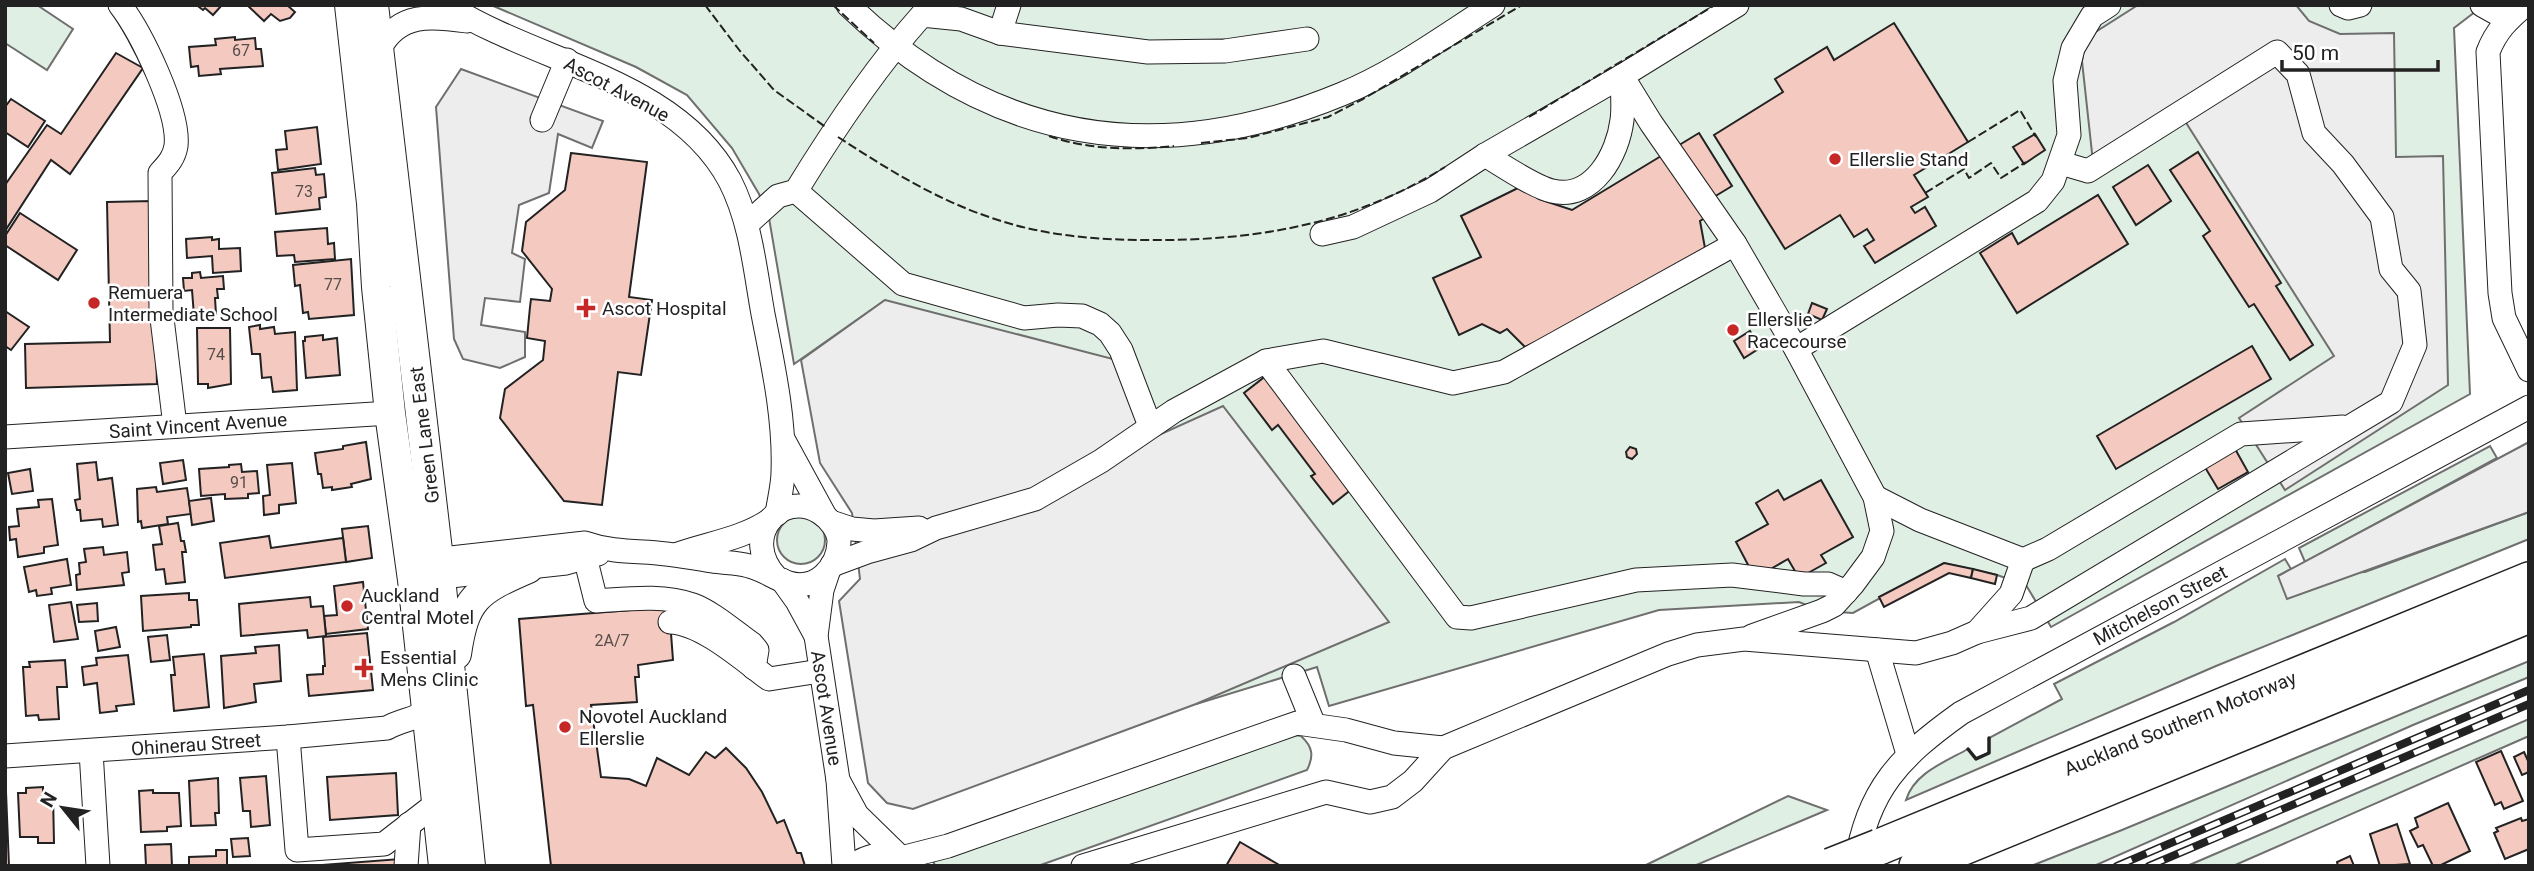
<svg xmlns="http://www.w3.org/2000/svg" width="2534" height="871" viewBox="0 0 2534 871" font-family="Roboto,sans-serif">
<rect width="100%" height="100%" fill="#fff"/>
<!-- green -->
<g fill="#e0efe3" stroke="#6f6f6f" stroke-width="2">
<path d="M5,5H37L73,29L47,70L5,43Z"/>
<path d="M491,5H2484L2454,28L2470,394L2051,627L2026,585L1997,575L1944,563L1853,613L1822,611L1799,602L1659,610L1329,706L1317,667L1196,704L885,300L794,364L769,218L759,194L732,148L687,95L636,67Z"/>
<path d="M2490,446L2497,458L2305,562L2299,548Z"/>
<path d="M2529,512V539L2216,666L1906,800C1914,773 1945,762 1968,749L1976,758L1989,753V738L2062,699L2054,684L2174,622L2285,559L2291,569L2278,576L2365,572Z"/>
<circle cx="801" cy="540" r="24"/>
<path d="M2529,661V677L2413,725L2094,866H2031L2122,830Z"/>
<path d="M2529,719V736L2233,866H2187Z"/>
<path d="M1289,734L1301,736C1313,747 1314,756 1307,770L1038,866H935L932,857Z"/>
<path d="M1788,796L1827,810L1694,866H1644Z"/>
</g>
<!-- parking -->
<g fill="#ededed" stroke="#6f6f6f" stroke-width="2">
<path d="M2138,5H2296L2309,21L2340,34L2394,33L2396,157L2443,156L2448,385L2285,490L2239,418L2334,356L2176,107L2093,162L2082,61L2084,50L2094,33Z"/>
<path d="M461,69L603,121L592,148L558,134L549,193L519,205L512,253L525,259L520,302L485,298L481,325L525,332V357L500,368L463,359L454,339L436,107Z"/>
<path d="M885,300L1113,359L1148,440L1223,406L1389,622L1196,704L913,809L887,803L868,783L839,601L860,579L852,513L820,463L801,360Z"/>
<path d="M2529,442V512L2287,599L2278,576Z"/>
</g>
<!-- building -->
<g fill="#f3c9c0" stroke="#222" stroke-width="2">
<path d="M200,5H222L213,15L205,8L203,10L199,7Z"/>
<path d="M247,5H287L295,12L290,18L280,21L271,14L264,21Z"/>
<path d="M1894,23L1968,142L1914,175L1928,197L1911,207L1915,213L1925,207L1936,226L1875,263L1864,246L1874,240L1867,229L1854,237L1840,215L1785,249L1714,135L1783,92L1775,79L1827,47L1834,60Z"/>
<path d="M235,37V40L255,38L256,49H261L263,66L220,69L221,74L199,76L198,66L191,67L189,47L216,45L215,39Z"/>
<path d="M116,53L143,68L70,174L51,160L5,231V185L47,125L61,134Z"/>
<path d="M11,99L45,121L28,147L5,132V107Z"/>
<path d="M317,127L321,164L278,170L276,150L287,149L285,131Z"/>
<path d="M1699,133L1732,186L1709,200L1708,216L1700,221L1705,248L1595,314L1525,347L1507,329L1500,333L1482,324L1459,335L1433,278L1481,257L1461,216L1522,186L1539,199L1572,210Z"/>
<path d="M2035,134L2045,150L2024,164L2013,147Z"/>
<path d="M2198,152L2281,283L2276,286L2313,345L2290,360L2254,304L2249,307L2203,236L2210,231L2170,170Z"/>
<path d="M571,153L647,162L629,297L652,300L641,375L618,372L602,505L564,501L500,418L505,389L543,360L545,341L527,338L530,307L531,299L550,301L552,289L522,251L526,222L565,190Z"/>
<path d="M2148,165L2171,201L2136,225L2113,187Z"/>
<path d="M315,168L316,175L324,174L326,197L319,198L320,209L276,214L272,173Z"/>
<path d="M2098,195L2128,244L2017,313L1980,253L2012,233L2018,244Z"/>
<path d="M152,201L157,384L26,388L25,344L110,342L107,202Z"/>
<path d="M20,213L77,250L58,280L5,245V236Z"/>
<path d="M327,228L328,244L334,243L335,259L295,262L294,255L277,256L275,232Z"/>
<path d="M212,237V240L219,239V249L240,248L241,271L213,273L212,256L187,258L186,239Z"/>
<path d="M351,259L354,315L309,319L308,312L303,313L300,285L295,286L293,265Z"/>
<path d="M200,272L201,278L223,276L224,289H217L218,298H215L216,314L194,316L192,290L184,291L183,278H192V273Z"/>
<path d="M1812,303L1827,309L1822,320L1808,314Z"/>
<path d="M5,311L29,327L11,350L5,346Z"/>
<path d="M260,325V329L274,327L275,334L295,332L297,390L273,392L271,377L262,378L260,354H252L249,327Z"/>
<path d="M197,328H230L231,384L208,388V384H198Z"/>
<path d="M1750,331L1760,348L1744,358L1734,341Z"/>
<path d="M323,335V340L337,338L340,375L306,378L303,341H305V337Z"/>
<path d="M2252,346L2271,379L2116,469L2097,436Z"/>
<path d="M1267,375L1353,488L1333,504L1311,476L1315,474L1278,425L1272,430L1244,393Z"/>
<path d="M366,442L371,479L351,484L352,487L332,490V487L323,488L321,474H318L315,453L343,449V446Z"/>
<path d="M1630,447L1636,449L1637,454L1632,459L1627,457L1626,452Z"/>
<path d="M2234,447L2248,472L2218,489L2203,464Z"/>
<path d="M183,460L186,480L163,484L160,463Z"/>
<path d="M96,462L98,480L112,478L118,525L103,527L102,519L81,521L80,510H77L75,500L80,499L77,464Z"/>
<path d="M292,463L296,503L279,505V513L264,515L263,496L270,495L267,465Z"/>
<path d="M241,464L242,472L257,471L259,493L248,494V498L225,499V494L201,496L199,469L229,467V465Z"/>
<path d="M30,469L33,491L12,494L8,473Z"/>
<path d="M1821,480L1853,537L1821,555L1826,563L1799,578L1788,559L1755,578L1736,542L1768,524L1756,503L1778,490L1784,500Z"/>
<path d="M156,487L157,492L187,488L191,514L167,517L168,524L142,528L141,521L138,522L137,489Z"/>
<path d="M211,498L214,521L192,525L189,501Z"/>
<path d="M52,499L58,545L44,547V553L18,557L16,539L10,540L9,527L19,526L17,509L39,507L38,500Z"/>
<path d="M178,523L181,541H184L186,552H182L185,582L166,584L164,569L156,570L153,545L162,544L159,526Z"/>
<path d="M368,526L372,558L346,562L342,529Z"/>
<path d="M269,536L271,548L343,538L346,562L225,578L220,543Z"/>
<path d="M103,547L104,555L127,552L129,572L122,573L124,585L77,590L76,575L80,574L79,563L86,562L84,549Z"/>
<path d="M67,559L71,585L51,588L52,594L37,596L36,590L29,592L24,567Z"/>
<path d="M1944,563L1973,569L1971,578L1949,573L1884,607L1879,597Z"/>
<path d="M1973,569L1997,575L1995,584L1971,578Z"/>
<path d="M363,582L368,629L326,634L324,616L337,615L334,586Z"/>
<path d="M189,593V600H197L199,625H191V627L143,631L141,596Z"/>
<path d="M310,597L311,607L323,606L326,636L308,638L307,630L241,636L239,604Z"/>
<path d="M71,602L78,639L54,642L49,605Z"/>
<path d="M97,603L98,621L79,622L77,605Z"/>
<path d="M669,607L673,660L638,665L639,677H635L637,702L591,705L601,777L629,779L646,786L657,758L689,775L706,752L715,758L726,748L746,768L762,792L777,823L784,820L797,853H801L805,866H551L533,705L526,706L519,619Z"/>
<path d="M116,627L120,647L98,651L95,631Z"/>
<path d="M367,633L373,690L309,696L307,675L323,674V666H325L323,637Z"/>
<path d="M167,635L170,660L151,662L148,637Z"/>
<path d="M279,645L281,681L254,684L256,702L224,708L221,656L256,653L255,647Z"/>
<path d="M204,654L209,707L174,711L171,675H175L173,657Z"/>
<path d="M128,655L134,704L116,706L117,711L100,713L97,683L84,685L82,667L97,665L96,658Z"/>
<path d="M65,660L67,687H57L59,719L39,720L38,715L26,716L23,667H30L29,662Z"/>
<path d="M2501,751L2523,801L2504,809L2501,802L2495,805L2476,762Z"/>
<path d="M2524,752L2529,763V772L2522,775L2514,757Z"/>
<path d="M396,773L398,815L330,820L327,777Z"/>
<path d="M266,776L270,825L251,827L250,811H243L240,778Z"/>
<path d="M218,778L219,813H215L216,825L191,826L189,781Z"/>
<path d="M43,787V794H53L54,843H38V837H20L18,793H26V788Z"/>
<path d="M153,790V793H179L181,826L167,827V831L141,832L139,791Z"/>
<path d="M6,792L9,866H5Z"/>
<path d="M2448,803L2470,851L2439,866H2433L2423,845L2418,847L2410,831L2418,827L2415,818Z"/>
<path d="M2521,818L2522,821L2529,819V849L2505,859L2494,833L2498,831L2496,828Z"/>
<path d="M2397,824L2410,864L2380,866L2370,834Z"/>
<path d="M248,838L250,856L233,857L231,839Z"/>
<path d="M1240,842L1281,866H1226Z"/>
<path d="M171,844L172,866H146L145,845Z"/>
<path d="M216,850H227V866H189V857L216,856Z"/>
<path d="M2350,856L2354,866H2338L2337,862Z"/>
<path d="M400,859L401,866H309Z"/>
</g>
<g fill="none" stroke-linecap="round" stroke-linejoin="round">
<!-- minor casing -->
<g stroke="#222" stroke-width="25">
<g id="minor">
<path d="M120,5C141,32 180,112 176,146C174,158 168,164 160,173L161,310L175,426"/>
<path d="M447,5C536,63 676,79 730,181C751,222 755,270 763,314C773,365 785,419 783,472C783,485 779,500 777,514"/>
<path d="M848,5C992,143 1159,170 1342,94C1396,72 1444,36 1493,5"/>
<path d="M2341,5L2348,8L2360,5"/>
<path d="M2482,5L2507,19"/>
<path d="M2525,5C2508,19 2496,31 2488,52L2500,293L2504,318L2529,370"/>
<path d="M1000,33L1009,5"/>
<path d="M380,48C399,12 432,16 467,21"/>
<path d="M1622,76L1651,123L1735,244L1796,349L1875,497L1882,531L1873,557L1853,584L1834,605L1822,611L1752,636"/>
<path d="M542,120L567,60"/>
<path d="M1485,155C1502,165 1534,187 1552,191C1593,201 1618,154 1622,120C1624,106 1622,90 1622,76"/>
<path d="M796,191L903,284L1024,318L1058,315L1082,316L1100,324L1110,333L1121,350L1150,426"/>
<path d="M747,224L778,196L796,191C834,129 874,69 922,15L961,19L1000,33L1148,52L1225,51L1307,39"/>
<path d="M1322,234L1353,227L1430,191L1485,155L1622,76L1737,5"/>
<path d="M1796,349L2037,201L2053,181L2069,135L2065,81L2073,48L2092,16L2109,5"/>
<path d="M1266,361L1457,617L1471,618L1636,580L1732,575L1804,584H1828L1846,592"/>
<path d="M5,437L390,413"/>
<path d="M783,439L825,516"/>
<path d="M1875,497L1920,520L2023,560L2048,549L2241,434L2343,427"/>
<path d="M831,522L852,529L874,531L919,528"/>
<path d="M678,554C709,543 742,539 770,520"/>
<path d="M585,557L596,601C627,599 663,594 693,605C712,612 735,632 752,644L757,650L754,668"/>
<path d="M424,561L585,543C605,550 622,551 643,552C667,553 688,557 712,561C724,563 737,562 749,566C763,569 775,579 789,583C816,591 838,568 839,542C839,530 829,518 819,512C781,489 739,537 776,577"/>
<path d="M832,565L867,552L911,540L936,528L1035,499L1101,461L1174,411L1266,361L1323,351L1453,383L1504,372L1735,244"/>
<path d="M828,572L822,590L816,636L838,780L844,866"/>
<path d="M424,579L566,563L598,554"/>
<path d="M782,580L797,601L816,636"/>
<path d="M670,622C702,623 743,660 769,679L820,671"/>
<path d="M1977,632L2031,618L2391,402L2415,345L2409,291L2391,269L2382,217L2343,164L2314,133L2298,74L2277,52L2088,171L2061,163"/>
<path d="M1877,650L1908,754"/>
<path d="M1294,676L1314,725"/>
<path d="M288,737L297,850L384,844L437,803"/>
<path d="M91,751L98,866"/>
<path d="M5,756L288,737L387,728C400,720 414,720 427,711"/>
<path d="M838,780L857,815L901,858L948,846L1297,723L1346,730L1394,743L1443,748"/>
<path d="M1856,865C1867,789 1901,756 1961,713L2529,407"/>
<path d="M406,866L409,824"/>
<path d="M852,866C868,855 882,852 901,858"/>
<path d="M1083,866L1326,792L1370,802L1392,797L1413,781L1443,748L1668,654L1697,645L1744,639L1916,653L1952,643L1977,632L2011,594L2023,560"/>
</g>
</g>
<!-- major casing -->
<g stroke="#222" stroke-width="32">
<g id="major">
<path d="M350,5L372,203L377,287L390,413L413,580L444,866"/>
<path d="M373,5L438,559L470,866"/>
<path d="M456,654C464,598 477,590 528,568"/>
</g>
</g>
<!-- highway casing -->
<g stroke="#222" stroke-width="38">
<g id="highway">
<path d="M1879,847L2529,580"/>
<path d="M1917,866L2529,615"/>
</g>
</g>
<!-- minor -->
<use href="#minor" stroke="#fff" stroke-width="23"/>
<!-- major -->
<use href="#major" stroke="#fff" stroke-width="30"/>
<!-- highway -->
<use href="#highway" stroke="#fff" stroke-width="35"/>
<!-- rail casing -->
<g stroke="#222" stroke-width="8">
<g id="rail">
<path d="M2117,866L2529,690"/>
<path d="M2149,866L2529,704"/>
</g>
</g>
<!-- rail -->
<use href="#rail" stroke="#fff" stroke-width="5" stroke-dasharray="16" stroke-linecap="butt"/>
<!-- highway-bridge casing -->
<g stroke="#222" stroke-width="38" stroke-linecap="butt">
<path id="highway-bridge" d="M1831,866L1879,847"/>
</g>
<!-- highway-bridge -->
<use href="#highway-bridge" stroke="#fff" stroke-width="35"/>
<!-- fence -->
<g stroke="#222" stroke-width="2" stroke-dasharray="9 3.5" stroke-linecap="butt">
<path d="M705,5L740,51L774,90L827,128"/>
<path d="M833,5L874,43"/>
<path d="M1529,117L1715,5"/>
<path d="M1049,136C1089,150 1132,150 1174,146"/>
<path d="M838,137C889,170 938,201 998,220C1047,236 1098,240 1150,240C1256,241 1354,224 1445,167"/>
<path d="M1968,142L2020,110L2036,137"/>
<path d="M1201,143L1248,138L1328,117L1363,99L1522,5"/>
<path d="M1925,193L1964,169L1969,178L1991,163L2001,178L2026,162"/>
</g>
<!-- wall -->
<path stroke="#222" stroke-width="3.5" d="M1968,749L1976,759L1989,753V738"/>
</g>
<!-- markers -->
<g fill="#c62828" stroke="#fff" stroke-width="2.5">
<circle cx="1835" cy="159" r="7"/>
<circle cx="94" cy="303" r="7"/>
<path d="M582.5 297.5h7v7h7v7h-7v7h-7v-7h-7v-7h7z"/>
<circle cx="1733" cy="330" r="7"/>
<circle cx="347" cy="606" r="7"/>
<path d="M360.5 657.5h7v7h7v7h-7v7h-7v-7h-7v-7h7z"/>
<circle cx="565" cy="727" r="7"/>
</g>
<g text-anchor="middle" stroke-width="5" stroke-linejoin="round" paint-order="stroke">
<!-- number labels -->
<g font-size="16" fill="#564c4a">
<text x="241" y="56">67</text>
<text x="304" y="197">73</text>
<text x="333" y="290">77</text>
<text x="216" y="360">74</text>
<text x="239" y="488">91</text>
<text x="612" y="646">2A/7</text>
</g>
<!-- street labels -->
<g font-size="19" fill="#222" stroke="#fff">
<text transform="translate(617 89) rotate(28)" y="7">Ascot Avenue</text>
<text transform="translate(198 425) rotate(-4)" y="7">Saint Vincent Avenue</text>
<text transform="translate(424 435) rotate(-97)" y="7">Green Lane East</text>
<text transform="translate(2160 605) rotate(-28)" y="7">Mitchelson Street</text>
<text transform="translate(827 708) rotate(81)" y="7">Ascot Avenue</text>
<text transform="translate(2180 723) rotate(-22)" y="7">Auckland Southern Motorway</text>
<text transform="translate(196 744) rotate(-4)" y="7">Ohinerau Street</text>
</g>
<!-- poi labels -->
<g font-size="19" fill="#222" stroke="#fff" text-anchor="start">
<text x="1849" y="166">Ellerslie Stand</text>
<text x="108" y="299">Remuera<tspan x="108" dy="22">Intermediate School</tspan></text>
<text x="602" y="315">Ascot Hospital</text>
<text x="1747" y="326">Ellerslie<tspan x="1747" dy="22">Racecourse</tspan></text>
<text x="361" y="602">Auckland<tspan x="361" dy="22">Central Motel</tspan></text>
<text x="380" y="664">Essential<tspan x="380" dy="22">Mens Clinic</tspan></text>
<text x="579" y="723">Novotel Auckland<tspan x="579" dy="22">Ellerslie</tspan></text>
</g>
</g>
<!-- border -->
<rect width="2534" height="871" fill="none" stroke="#222222" stroke-width="14"/>
<!-- north arrow -->
<g transform="translate(63 808) rotate(300)" stroke="#ffffff" stroke-width="5" paint-order="stroke">
<path d="M0-5L12 26L0 18L-12 26Z" fill="#222222"/>
<text y="-10" font-size="19" font-weight="bold" text-anchor="middle" fill="#222222">N</text>
</g>
<!-- scale -->
<path d="M2282 60v10h156v-10" fill="none" stroke="#222222" stroke-width="3.5"/>
<text x="2292" y="60" font-size="21" fill="#222222" stroke="#ffffff" stroke-width="5" paint-order="stroke">50 m</text>
</svg>
